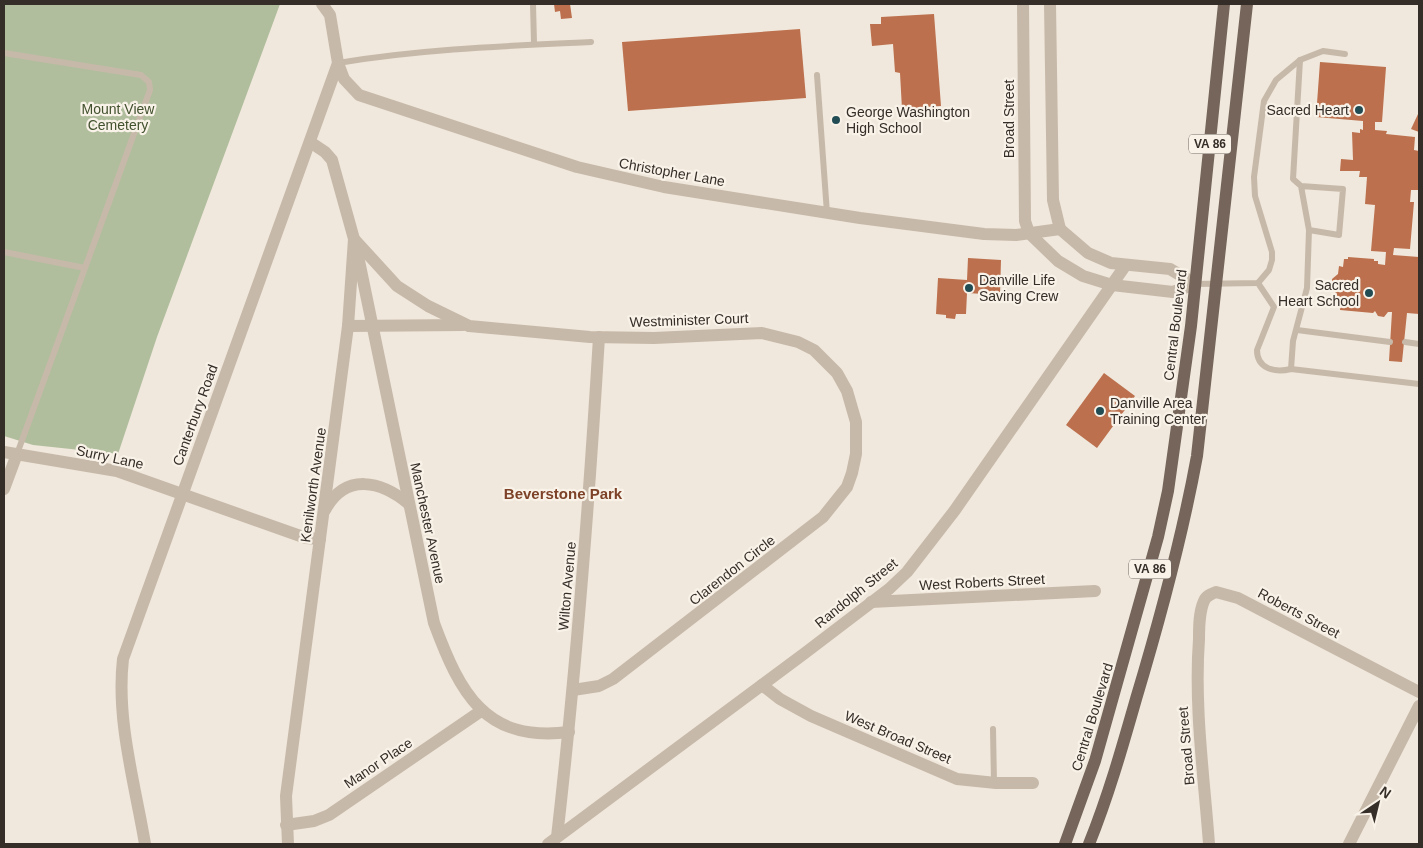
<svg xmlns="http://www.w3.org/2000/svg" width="1423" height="848" viewBox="0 0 1423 848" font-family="Helvetica,sans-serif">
<rect width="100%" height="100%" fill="#f0e8dc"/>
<!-- green -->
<path fill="#b1be9d" d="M4,4H280L157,337L118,454L33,445L4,436Z"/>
<!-- building -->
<g fill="#bc704d">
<path d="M554,4H570L572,18L561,19L560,11L555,12Z"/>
<path d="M934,14L941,106L902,109L900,73L895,72L893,44L872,46L870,24H881V17Z"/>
<path d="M800,29L806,98L628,111L622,42Z"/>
<path d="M1320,62L1386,67L1382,122H1375V130L1387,131L1386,134L1415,137L1414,150L1419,151V190H1411L1410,202H1414L1410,249L1394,248L1393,255L1419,257V314L1407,313L1402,362L1389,361L1392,312H1388L1384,317L1378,316L1375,311L1373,313L1340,310L1341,303H1336L1337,294L1332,289V279L1338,274L1339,266L1343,267L1344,259H1348V257L1374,259V261H1378V264L1385,265L1386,252L1371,251L1375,205L1365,204L1367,177H1359L1360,171H1340L1341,159L1353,160L1352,132L1360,133V129L1363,130V121L1316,117Z"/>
<path d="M1419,112V132L1411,129Z"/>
<path d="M968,258L1001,260L1000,295L967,293L966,314H956L955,319L946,318V315L936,314L938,278L967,280Z"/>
<path d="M1104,373L1135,396L1097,448L1066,425Z"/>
</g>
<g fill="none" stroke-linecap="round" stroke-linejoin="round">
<!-- service -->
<g stroke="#c7b9a9" stroke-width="6">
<path d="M533,4L534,43"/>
<path d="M4,53L141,75L149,82L150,90L17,454"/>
<path d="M1300,60L1293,179L1301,186L1343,189L1339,235L1309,230L1301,186"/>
<path d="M338,63C422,49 507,46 591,42"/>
<path d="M817,75L827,213"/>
<path d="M4,252L85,268"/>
<path d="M1258,283L1274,307L1257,350C1257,369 1275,373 1291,369L1419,384"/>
<path d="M1195,284L1258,283L1269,270L1272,260V252L1255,196L1254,177L1264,101L1276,80L1300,60L1323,51L1345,54"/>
<path d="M1297,330L1390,342"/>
<path d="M1405,342L1419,344"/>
<path d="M1291,369L1293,341L1307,288L1309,230"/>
<path d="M993,729L994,783"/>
</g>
<!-- minor -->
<g stroke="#c7b9a9" stroke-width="12">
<path d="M1023,4L1025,221L1029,233L1058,261L1083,276L1112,285L1173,292L1195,284L1170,269L1111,263L1088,253L1060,229"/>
<path d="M1050,4L1053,200L1060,229"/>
<path d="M338,63L344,79L359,95L577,167L664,187L860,218L984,234L1016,235L1060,229"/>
<path d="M354,239L397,286L428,306L469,326L590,337L654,338L762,333L798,342L814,350L837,373L847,391L856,422V454L852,473L847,487L823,517L613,679L599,686L573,690"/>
<path d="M357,251L434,623C460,693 485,743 569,732"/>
<path d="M348,326L463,325"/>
<path d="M4,452L117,471L306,538L320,539"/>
<path d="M4,489L17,454"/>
<path d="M325,510C346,472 381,481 409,504"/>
<path d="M871,602L1095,591"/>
<path d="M762,685L780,699L811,716L957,779L996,783H1033"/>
<path d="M286,825L314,821L329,815L481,711"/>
<path d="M557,837C576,671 589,504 599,337"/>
<path d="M145,844C135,784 116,720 123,659L338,63L330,15L322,4"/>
<path d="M288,844L286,796L348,326L354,239L332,160L325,152L310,142"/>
<path d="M548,844L805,653L889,589L907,572L955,510L1125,266"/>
<path d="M1209,844C1204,776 1194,707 1199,639C1199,627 1199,612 1204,601C1206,596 1211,594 1216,592L1238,598L1419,692"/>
</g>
<!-- tertiary -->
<path stroke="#c7b9a9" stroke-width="12" d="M1349,844L1419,706"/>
<!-- primary -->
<g stroke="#75655a" stroke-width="12">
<path d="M1065,844L1095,761L1158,537L1168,491L1191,326L1224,4"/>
<path d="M1089,844C1108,797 1122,748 1136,699C1160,619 1182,538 1197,456L1247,4"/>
</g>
</g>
<!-- markers -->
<g fill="#214c53" stroke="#f8f2e8" stroke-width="2">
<circle cx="1359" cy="110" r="5"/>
<circle cx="836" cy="120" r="5"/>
<circle cx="969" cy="288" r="5"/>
<circle cx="1369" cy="293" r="5"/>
<circle cx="1100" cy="411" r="5"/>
</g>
<g text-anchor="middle" stroke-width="4.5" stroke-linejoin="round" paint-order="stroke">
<!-- shield labels -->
<g fill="#f8f2e8" stroke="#706862" stroke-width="1">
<rect x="1189" y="134.5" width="42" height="19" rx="4"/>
<rect x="1129" y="559.5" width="42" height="19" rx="4"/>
</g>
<g font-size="12" font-weight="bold" fill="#352d28">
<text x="1210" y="148">VA 86</text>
<text x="1150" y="573">VA 86</text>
</g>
<!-- park labels -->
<g font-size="14" fill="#42512e" stroke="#f8f2e8">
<text x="118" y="114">Mount View<tspan x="118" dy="16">Cemetery</tspan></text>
</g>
<!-- poi labels -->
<g font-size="14" fill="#352d28" stroke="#f8f2e8" text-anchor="start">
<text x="1349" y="115" text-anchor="end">Sacred Heart</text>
<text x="846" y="117">George Washington<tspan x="846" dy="16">High School</tspan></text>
<text x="979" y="285">Danville Life<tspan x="979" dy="16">Saving Crew</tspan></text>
<text x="1359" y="290" text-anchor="end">Sacred<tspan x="1359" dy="16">Heart School</tspan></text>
<text x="1110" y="408">Danville Area<tspan x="1110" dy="16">Training Center</tspan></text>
</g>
<!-- street labels -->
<g font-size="14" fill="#352d28" stroke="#f8f2e8">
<text transform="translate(1009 119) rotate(-90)" y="5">Broad Street</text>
<text transform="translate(672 172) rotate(10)" y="5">Christopher Lane</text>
<text transform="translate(689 320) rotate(-2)" y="5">Westminister Court</text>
<text transform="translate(1175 325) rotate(-83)" y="5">Central Boulevard</text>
<text transform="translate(195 415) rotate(-70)" y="5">Canterbury Road</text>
<text transform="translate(110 457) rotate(12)" y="5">Surry Lane</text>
<text transform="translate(313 485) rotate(-82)" y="5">Kenilworth Avenue</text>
<text transform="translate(428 523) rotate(78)" y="5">Manchester Avenue</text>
<text transform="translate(732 570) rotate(-38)" y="5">Clarendon Circle</text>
<text transform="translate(982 582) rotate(-3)" y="5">West Roberts Street</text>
<text transform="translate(567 586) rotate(-85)" y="5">Wilton Avenue</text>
<text transform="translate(856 593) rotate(-39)" y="5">Randolph Street</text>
<text transform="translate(1299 613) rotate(28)" y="5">Roberts Street</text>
<text transform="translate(1092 717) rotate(-73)" y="5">Central Boulevard</text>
<text transform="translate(898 737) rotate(23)" y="5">West Broad Street</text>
<text transform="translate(1186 746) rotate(-95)" y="5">Broad Street</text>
<text transform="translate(378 763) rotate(-34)" y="5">Manor Place</text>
</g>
<!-- neighbourhood labels -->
<g font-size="15" font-weight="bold" fill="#7d4228" stroke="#f8f2e8">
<text x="563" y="499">Beverstone Park</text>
</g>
</g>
<!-- border -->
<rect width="1423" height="848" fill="none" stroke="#352d28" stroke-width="10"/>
<!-- north arrow -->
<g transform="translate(1378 803) rotate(35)" stroke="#f8f2e8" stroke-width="4" paint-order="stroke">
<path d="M0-4L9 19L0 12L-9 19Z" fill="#352d28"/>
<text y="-8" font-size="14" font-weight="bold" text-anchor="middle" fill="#352d28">N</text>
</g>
</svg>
